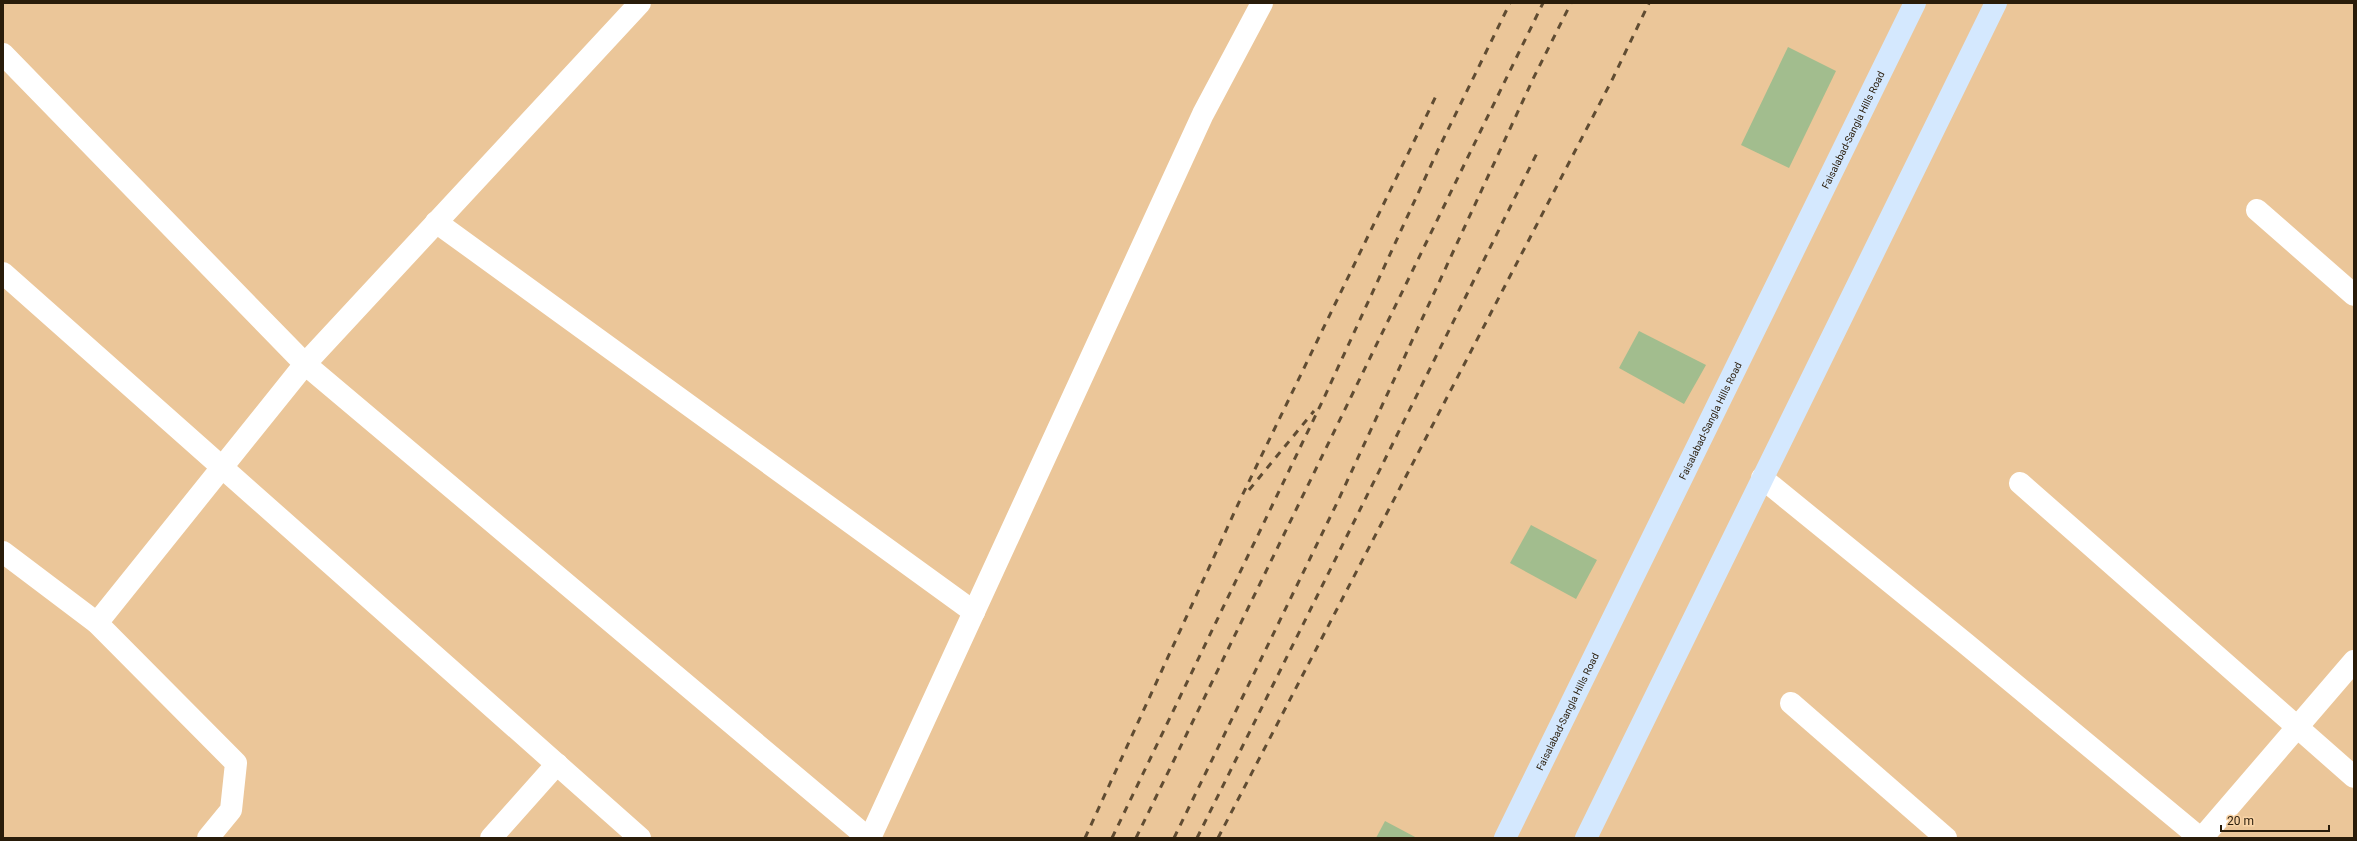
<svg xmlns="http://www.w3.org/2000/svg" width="2357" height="841" viewBox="0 0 2357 841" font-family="Roboto,sans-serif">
<rect width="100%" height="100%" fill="#ebc699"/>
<!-- building -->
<g fill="#a2bd8e">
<path d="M1788,47L1836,71L1789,168L1741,145Z"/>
<path d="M1639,331L1706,365L1684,404L1619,368Z"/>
<path d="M1531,525L1597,560L1576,599L1510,563Z"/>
<path d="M1385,821L1417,838H1376Z"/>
</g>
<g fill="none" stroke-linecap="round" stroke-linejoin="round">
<!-- minor -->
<g stroke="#fff" stroke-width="22">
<path d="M3,54L305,364L640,3"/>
<path d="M2257,210L2354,295"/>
<path d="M436,222L974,612"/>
<path d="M3,273L640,838"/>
<path d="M1762,478L1965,643L2200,838"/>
<path d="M2020,483L2354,777"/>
<path d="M3,552L97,623L236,763L231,810L208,838"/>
<path d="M97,623L305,364L868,838"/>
<path d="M1791,703L1946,838"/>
<path d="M491,838L557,764"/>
<path d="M870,838L1203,114L1262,3"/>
<path d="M2202,838L2354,661"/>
</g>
<!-- major -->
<g stroke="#d4e8fe" stroke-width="22">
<path id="s1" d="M1505,838L1915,3"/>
<path d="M1586,838L1996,3"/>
</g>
<!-- rail -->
<g stroke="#604c32" stroke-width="3" stroke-dasharray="7 7" stroke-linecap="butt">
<path d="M1249,490L1314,411"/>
<path d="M1085,838L1240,500L1436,96"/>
<path d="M1112,838L1323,400L1438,150L1510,3"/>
<path d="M1136,838L1543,3"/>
<path d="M1174,838L1337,503L1533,79L1571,3"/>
<path d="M1197,838L1539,149"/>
<path d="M1218,838L1613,78L1649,3"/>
</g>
</g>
<g text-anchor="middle" stroke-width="3.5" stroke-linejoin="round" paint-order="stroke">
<!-- street labels -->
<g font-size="10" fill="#291c0a" stroke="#f8d3a6">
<text dy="4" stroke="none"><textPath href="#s1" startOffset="789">Faisalabad-Sangla Hills Road</textPath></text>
<text dy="4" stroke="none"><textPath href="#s1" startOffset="465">Faisalabad-Sangla Hills Road</textPath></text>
<text dy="4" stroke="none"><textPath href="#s1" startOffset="141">Faisalabad-Sangla Hills Road</textPath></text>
</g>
</g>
<!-- border -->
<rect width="2357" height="841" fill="none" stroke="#291c0a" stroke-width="8"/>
<!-- scale -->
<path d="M2221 825v6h108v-6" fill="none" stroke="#291c0a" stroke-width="2"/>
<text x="2227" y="825" font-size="12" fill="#291c0a" stroke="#f8d3a6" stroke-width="3" paint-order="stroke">20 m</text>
</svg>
